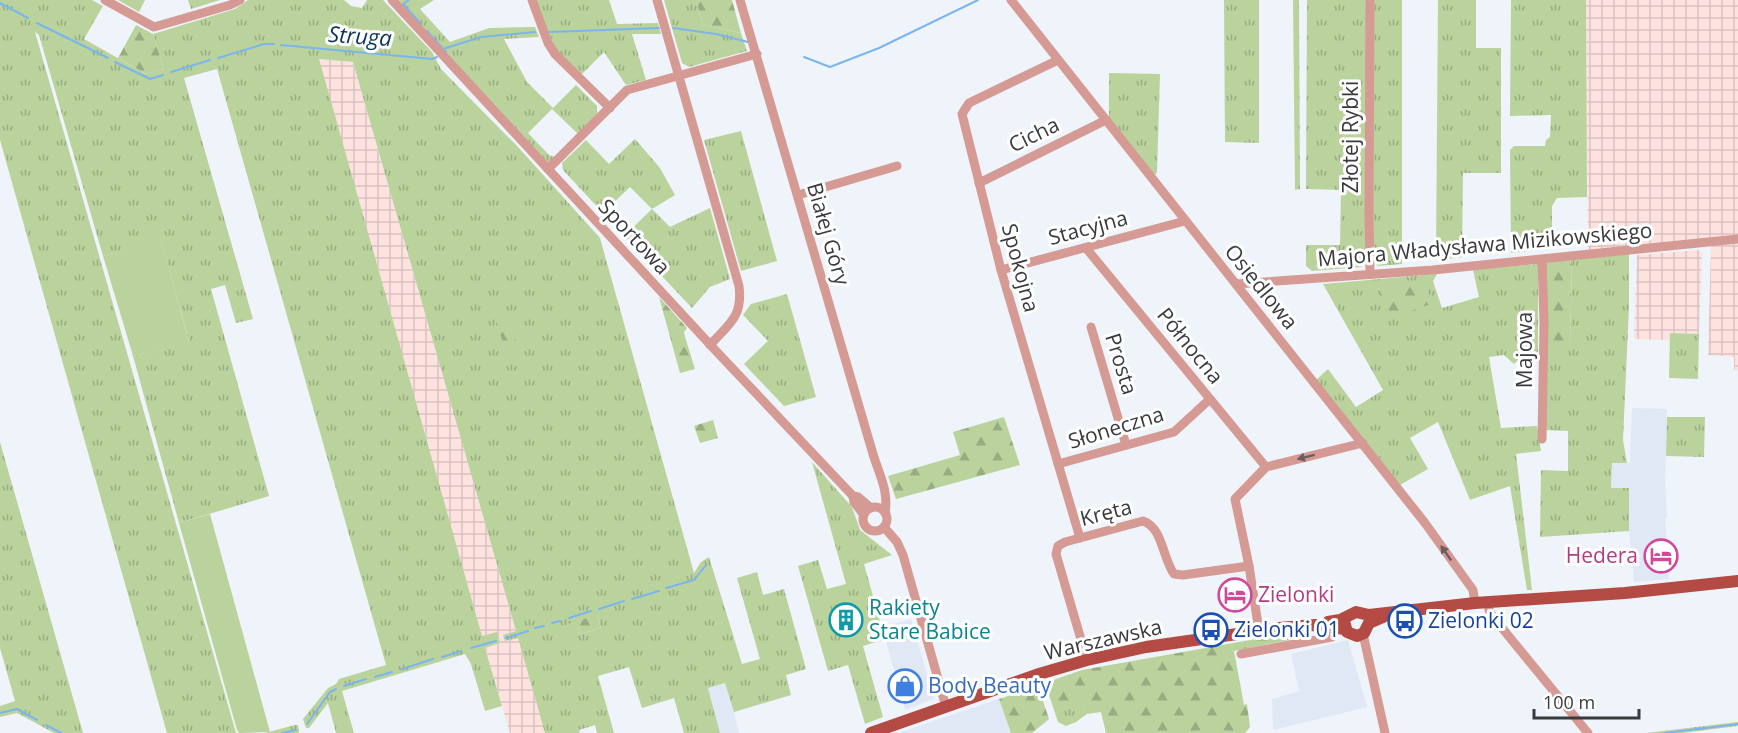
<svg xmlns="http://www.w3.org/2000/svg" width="1738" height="733" viewBox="0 0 1738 733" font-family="'Open Sans',sans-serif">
<defs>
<pattern id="industrial-grid" width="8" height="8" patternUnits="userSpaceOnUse" patternTransform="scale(1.5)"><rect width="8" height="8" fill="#fde2e0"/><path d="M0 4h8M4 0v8" fill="none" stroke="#dac3c1"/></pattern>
<pattern id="grass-tufts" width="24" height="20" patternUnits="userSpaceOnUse" patternTransform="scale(1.5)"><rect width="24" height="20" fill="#bad39d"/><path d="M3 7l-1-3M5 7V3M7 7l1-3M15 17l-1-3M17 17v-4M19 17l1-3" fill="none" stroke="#98ac81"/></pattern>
<pattern id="forest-firs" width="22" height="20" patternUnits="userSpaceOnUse" patternTransform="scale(1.5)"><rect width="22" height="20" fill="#bad39d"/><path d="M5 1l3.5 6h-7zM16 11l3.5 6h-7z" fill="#98ac81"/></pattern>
</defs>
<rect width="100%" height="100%" fill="#eff3fa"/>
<!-- built -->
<g fill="#e0e7f5">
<path d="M1632,408L1667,409L1665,483L1667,517L1665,518L1669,579L1634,582L1628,518L1629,488H1611L1612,462L1630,463Z"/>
<path d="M911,619L934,699L905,710L882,627Z"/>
<path d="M1348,640L1367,707L1273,730L1272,699L1299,691L1291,654Z"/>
<path d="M725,683L734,712L739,733H720L708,688Z"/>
<path d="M999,699L1011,733H898Z"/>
</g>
<!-- industrial -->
<g fill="url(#industrial-grid)">
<path d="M1586,0H1738V237L1588,251Z"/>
<path d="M318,59L353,62L516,631L503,635L505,641L518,637L545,733H510L485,648L500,643L496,633L482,637Z"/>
<path d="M1738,243V371L1734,370V357L1708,355L1711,246Z"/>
<path d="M1698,250L1702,253L1699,334L1670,333V340L1634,339L1637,255Z"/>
</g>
<!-- grass -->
<g fill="url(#grass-tufts)" fill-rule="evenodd">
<path d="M0,0H92L103,6L84,39L146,74L164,69L153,34L235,9L248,0H344L351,6L362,8L367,0H383L432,52L441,69L518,147L600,238L694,573L701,562L709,557L742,664L760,659L737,578L757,572L763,595L784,589L806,669L786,675L791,695L734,712L725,683L708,688L720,733H684L674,698L642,708L629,667L598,676L614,733H597L595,725L579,730L580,733H545L518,638L505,641L503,635L516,631L353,62L319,59L482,636L497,632L500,643L485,648L502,706L485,711L471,664L465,654L342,691L354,733H336L328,703L309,728H306L303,719L328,688L336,684L339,679L386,665L217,69L184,78L253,319L236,323L225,285L211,289L269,496L179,523L133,356L189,341L161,240L103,256L39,35L35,32L236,733H167L0,140ZM597,615L601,628L580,634L578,627Z"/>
<path d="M118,0H145L139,12Z"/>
<path d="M188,0H220L191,9Z"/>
<path d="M397,0H434L420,9L450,42L489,28L535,27L539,37L504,39L527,82L553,108L576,85L597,106V114L578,134L552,109L528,133L549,155L555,157L551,162H547Z"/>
<path d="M535,0H609L617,24L658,23L661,34H632L646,80L626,85L604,52L581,75L555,48Z"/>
<path d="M664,0H696L703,25L741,33L747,51L689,67L682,63Z"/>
<path d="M1224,0H1259V143L1225,142Z"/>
<path d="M1293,0H1299L1300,189L1295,190Z"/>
<path d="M1307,0H1368L1365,262L1361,267L1312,271L1306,266V245H1340L1341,190L1306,189Z"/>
<path d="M1373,0H1402V264L1378,266L1373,261Z"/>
<path d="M1438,0H1476V48H1501V173H1463L1462,257L1440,260L1436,256Z"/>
<path d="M1511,0H1586L1587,197L1557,198L1552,206V249L1511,253L1510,150L1514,146H1545L1546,140L1550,137L1551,115L1510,116Z"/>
<path d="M1109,73L1160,74L1157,172L1154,177L1109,119Z"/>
<path d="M741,131L777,261L741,271L704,140Z"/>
<path d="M635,139L660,168L675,195L652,209L670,227L710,208L730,279L710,287L692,308L624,236L652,209L630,187L603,213L563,170L562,163L586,140L609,164Z"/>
<path d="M1629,254V306L1623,440L1627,463H1612L1611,488H1629V531L1540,537L1541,470L1568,471V431L1545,430L1546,345H1570L1572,260Z"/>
<path d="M1538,264V363L1534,359L1517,361L1514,364L1504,355L1489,357L1501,428L1537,426L1541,451L1516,454L1532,590H1527L1510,486L1470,500L1438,422L1410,438L1428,469L1400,485L1316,380L1328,369L1356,407L1383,390L1323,284L1437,274L1433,281L1442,308L1479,297L1473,270Z"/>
<path d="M787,294L816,397L784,406L744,364L768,341L743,315L751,304Z"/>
<path d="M1670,333L1699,334L1698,379L1669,378Z"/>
<path d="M1667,417H1705L1704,457L1666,456Z"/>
<path d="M0,442L83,733H54L17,713L0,717V706L15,701L0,648Z"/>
<path d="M812,462L852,507L860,530L892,555L864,564L885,639L863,646L883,717L865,724L848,665L828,671L798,566L818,560L827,589L846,584Z"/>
<path d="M1082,703L1087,714L1076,722L1066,726L1058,722L1055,713Z"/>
<path d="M1738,722V726L1682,733H1646Z"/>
<path d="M295,725H298L299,733H265Z"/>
</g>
<!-- forest -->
<g fill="url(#forest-firs)">
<path d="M696,0H732L741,33L703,25Z"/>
<path d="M136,25L153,34L164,69L146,74L118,58Z"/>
<path d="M1572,260L1570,346L1546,345L1543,263Z"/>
<path d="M1407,286H1427L1432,304L1389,317L1378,291Z"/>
<path d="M659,297L687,328L684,332L685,337L695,369L680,373Z"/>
<path d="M510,315L518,339L503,343L496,320Z"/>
<path d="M1004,417L1020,465L896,499L888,476L960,455L953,432Z"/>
<path d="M713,420L718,438L700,443L694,426Z"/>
<path d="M597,615L601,628L580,634L578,627L563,632L561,626Z"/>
<path d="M1293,635L1294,639L1234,651L1244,705L1247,704L1250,727L1245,733H1106L1101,712L1087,714L1082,704L1055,713L1045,683L1082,670L1267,637Z"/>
<path d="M1038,686L1049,719L1032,733H1011L999,699Z"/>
</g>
<!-- pitch -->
<g fill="#bad39d">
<path d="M161,239L189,342L133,356L103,256Z"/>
<path d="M210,514L270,732L239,733L237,730L179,523Z"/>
</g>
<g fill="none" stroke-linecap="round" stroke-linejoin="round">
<!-- stream -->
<g stroke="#7bb5ed" stroke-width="2">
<path d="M409,0L403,4L421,24"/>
<path d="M0,3L28,18"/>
<path d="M37,23L108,58"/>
<path d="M673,28L716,34L748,42"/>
<path d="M427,31L446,52"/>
<path d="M549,32L659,28"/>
<path d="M281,45L432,59L437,57"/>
<path d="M443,49L481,37L535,32"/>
<path d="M804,57L830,67L879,48L978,0"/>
<path d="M218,58L264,44H274"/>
<path d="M115,62L150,79L163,75"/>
<path d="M171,72L210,60"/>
<path d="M666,588L694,580L706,565"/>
<path d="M632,599L659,591"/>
<path d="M599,609L624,601"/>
<path d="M569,618L591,611"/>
<path d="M552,623L560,621"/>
<path d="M535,628L544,626"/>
<path d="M506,638L528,631"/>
<path d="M471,648L496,641"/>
<path d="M442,657L461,651"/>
<path d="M402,669L433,659"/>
<path d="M375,677L392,672"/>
<path d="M344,686L366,679"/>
<path d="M0,713L17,709L37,720"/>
<path d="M307,724L330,692L336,689"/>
<path d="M46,725L61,733"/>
<path d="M282,733L296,730"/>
<path d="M1665,733L1738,724"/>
</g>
<!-- minor -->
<g stroke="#d69a94" stroke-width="9">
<path d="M105,0L154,27L230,5L240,0"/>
<path d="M392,0L716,351L853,496L858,497L871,508"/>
<path d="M532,0L548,43L555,54L610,108"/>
<path d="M657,0L739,286C743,317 729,324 710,345"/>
<path d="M740,0L873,454C879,474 889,491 885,513"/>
<path d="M1011,0L1425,523L1473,590L1475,603"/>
<path d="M1370,0L1369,216L1370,274"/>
<path d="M1058,60L969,103L962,114L1001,270L1080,538"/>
<path d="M548,169L627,90L757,54"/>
<path d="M979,183L1106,120"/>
<path d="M798,195L897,166"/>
<path d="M1086,248L1266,467"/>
<path d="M1001,270L1185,221"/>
<path d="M1236,284L1433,270L1738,239"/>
<path d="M1091,327L1126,445"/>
<path d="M1542,439L1544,323L1542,260"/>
<path d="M1058,464L1174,432L1210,399"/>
<path d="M853,496L854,502L864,515"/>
<circle cx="875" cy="519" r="12"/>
<path d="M884,527L897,542L903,555L946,707"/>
<path d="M1488,601L1489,610L1493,617L1588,733"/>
<path d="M1259,631L1249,566L1235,499L1266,467L1363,443"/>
<path d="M1363,634L1385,733"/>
<path d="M1241,654L1332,637"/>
<path d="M1087,660L1056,554L1058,546L1065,542L1143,521C1163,528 1162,557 1174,574L1183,575L1249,566"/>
</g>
<!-- major -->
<g stroke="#b34b44" stroke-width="12">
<path d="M1344,621L1347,632L1357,636L1364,633L1369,623L1383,617"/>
<path d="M1328,622L1340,620L1356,612L1369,615L1475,603L1625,593L1738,581"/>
<path d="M871,733L1039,674L1087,660L1146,647L1279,628L1315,625L1345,629"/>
</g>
</g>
<!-- one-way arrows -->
<defs><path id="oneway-solid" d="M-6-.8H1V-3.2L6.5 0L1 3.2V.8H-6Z" transform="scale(1.5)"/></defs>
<g fill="#705c5b">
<use href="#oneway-solid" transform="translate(1306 457) rotate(166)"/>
<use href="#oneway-solid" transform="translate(1446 553) rotate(-125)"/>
</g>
<!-- icons -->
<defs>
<g id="hotel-ring" transform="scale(1.725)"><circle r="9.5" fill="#fff" stroke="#d1479c" stroke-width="1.5"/><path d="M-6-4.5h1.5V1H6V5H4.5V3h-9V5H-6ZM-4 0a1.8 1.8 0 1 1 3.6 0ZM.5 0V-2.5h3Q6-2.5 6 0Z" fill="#d1479c"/></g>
<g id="building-ring" transform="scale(1.725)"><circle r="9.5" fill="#fff" stroke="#0f9aa8" stroke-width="1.5"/><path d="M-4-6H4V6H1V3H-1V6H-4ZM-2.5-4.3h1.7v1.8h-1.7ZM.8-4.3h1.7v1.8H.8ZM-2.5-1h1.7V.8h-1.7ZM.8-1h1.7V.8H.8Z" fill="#0f9aa8"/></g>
<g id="bus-ring" transform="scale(1.725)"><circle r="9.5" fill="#fff" stroke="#1a4fb4" stroke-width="1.5"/><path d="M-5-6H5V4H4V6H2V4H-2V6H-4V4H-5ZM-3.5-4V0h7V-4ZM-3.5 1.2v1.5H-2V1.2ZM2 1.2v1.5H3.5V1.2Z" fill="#1a4fb4"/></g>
<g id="shop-ring" transform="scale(1.725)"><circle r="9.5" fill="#fff" stroke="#3f7fe0" stroke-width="1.5"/><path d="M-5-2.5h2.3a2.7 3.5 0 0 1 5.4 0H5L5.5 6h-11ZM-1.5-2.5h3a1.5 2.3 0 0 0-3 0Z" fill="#3f7fe0"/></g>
</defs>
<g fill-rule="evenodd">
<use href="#hotel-ring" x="1661" y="556"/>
<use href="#hotel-ring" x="1235" y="595"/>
<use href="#building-ring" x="846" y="620"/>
<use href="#bus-ring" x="1405" y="621"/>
<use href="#bus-ring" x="1211" y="630"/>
<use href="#shop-ring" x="905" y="686"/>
</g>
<g text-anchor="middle" stroke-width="6" stroke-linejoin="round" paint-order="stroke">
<!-- street labels -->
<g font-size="21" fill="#393a3d" stroke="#fff">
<text transform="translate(1034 135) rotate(-26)" y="7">Cicha</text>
<text transform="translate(1351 137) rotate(-90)" y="7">Złotej Rybki</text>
<text transform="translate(1088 228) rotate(-15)" y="7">Stacyjna</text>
<text transform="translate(828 234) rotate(74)" y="7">Białej Góry</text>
<text transform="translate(634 237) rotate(47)" y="7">Sportowa</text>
<text transform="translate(1485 245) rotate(-5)" y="7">Majora Władysława Mizikowskiego</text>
<text transform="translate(1020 268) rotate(75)" y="7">Spokojna</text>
<text transform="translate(1261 287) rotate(51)" y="7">Osiedlowa</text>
<text transform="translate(1190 346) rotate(51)" y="7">Północna</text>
<text transform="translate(1525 350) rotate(-90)" y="7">Majowa</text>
<text transform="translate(1121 364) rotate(73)" y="7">Prosta</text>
<text transform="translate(1116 428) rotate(-17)" y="7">Słoneczna</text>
<text transform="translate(1106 513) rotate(-14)" y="7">Kręta</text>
<text transform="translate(1103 640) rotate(-13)" y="7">Warszawska</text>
</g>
<!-- hotel labels -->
<g font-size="21" fill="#b23c85" stroke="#fff" text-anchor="end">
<text x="1638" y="563">Hedera</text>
<text x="1258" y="602" text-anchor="start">Zielonki</text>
</g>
<!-- culture labels -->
<g font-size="21" fill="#0d838f" stroke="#fff" text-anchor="start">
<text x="869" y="615">Rakiety<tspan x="869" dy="24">Stare Babice</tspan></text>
</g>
<!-- transit labels -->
<g font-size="21" fill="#164399" stroke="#fff" text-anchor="start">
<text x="1428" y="628">Zielonki 02</text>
<text x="1234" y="637">Zielonki 01</text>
</g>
<!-- shop labels -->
<g font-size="21" fill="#366cbe" stroke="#fff" text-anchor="start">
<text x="928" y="693">Body Beauty</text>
</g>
<!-- water labels -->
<g font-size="22" font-style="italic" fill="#083458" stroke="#fff">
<text transform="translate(360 36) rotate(4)" y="8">Struga</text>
</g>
</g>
<!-- scale -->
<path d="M1534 709v9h105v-9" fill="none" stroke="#393a3d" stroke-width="3"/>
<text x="1543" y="709" font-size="18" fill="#393a3d" stroke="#ffffff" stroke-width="4.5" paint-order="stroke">100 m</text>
</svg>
